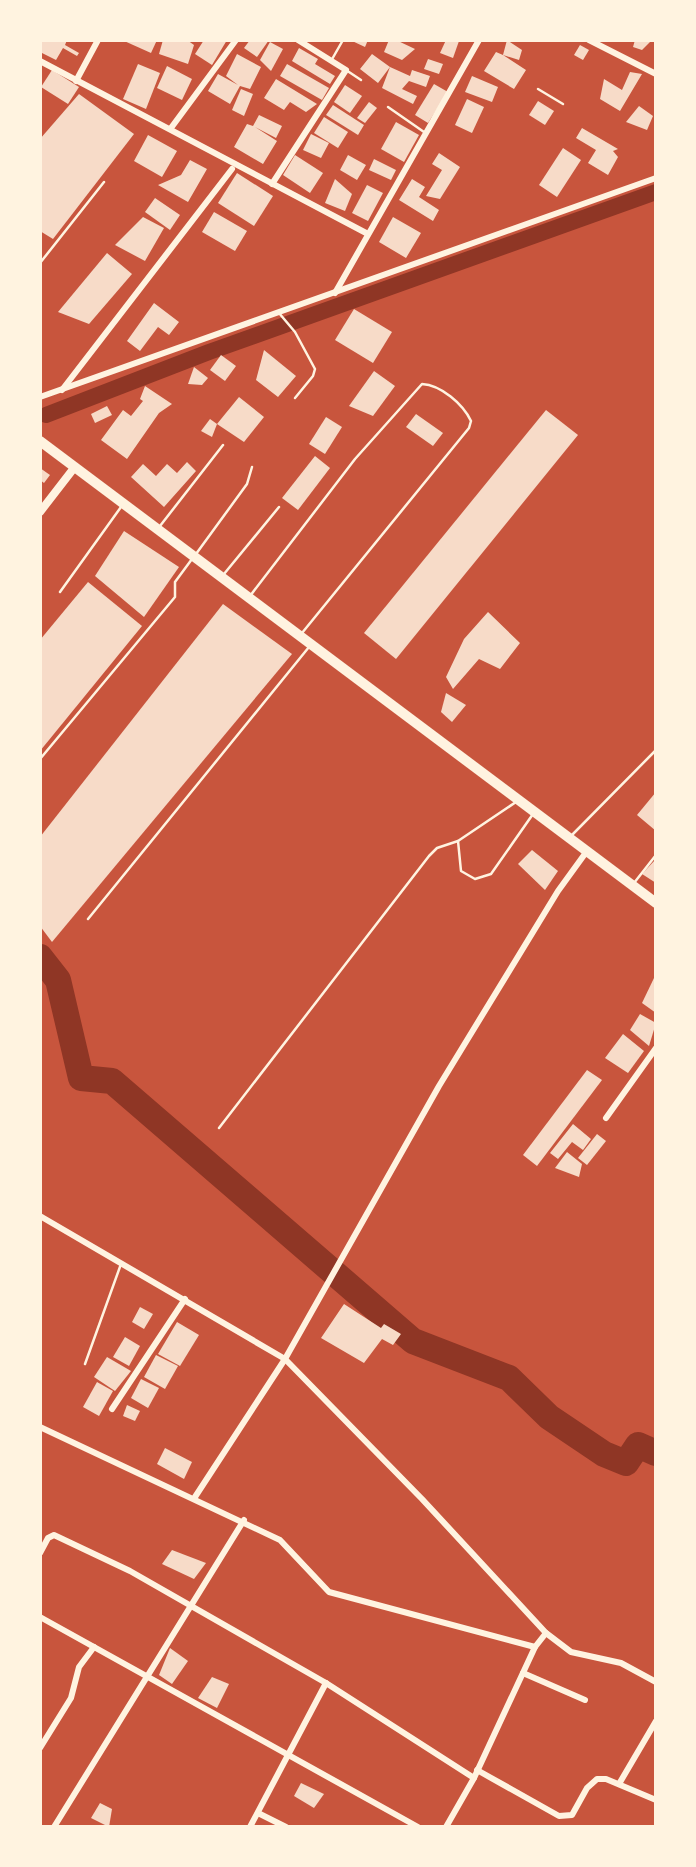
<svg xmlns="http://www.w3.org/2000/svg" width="696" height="1867" viewBox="0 0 696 1867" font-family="'Public Sans',sans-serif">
<rect width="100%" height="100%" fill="#c8553d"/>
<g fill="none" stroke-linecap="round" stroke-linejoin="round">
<!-- canal -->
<path stroke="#8f3625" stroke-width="16" d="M46,415L209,352L656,192"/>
<!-- river -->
<path stroke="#8f3625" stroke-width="26" d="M40,957L58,980L81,1078L112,1081L413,1341L509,1378L549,1417L604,1454L626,1463L638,1445L656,1453"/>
</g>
<!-- building -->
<g fill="#f7dbc8">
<path d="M40,40H67L65,45L79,53L77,56L63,48L56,60L40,52Z"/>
<path d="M122,40H157L151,53Z"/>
<path d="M163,40H187L194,45L188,64L159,54Z"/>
<path d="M204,40H227L212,65L195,54Z"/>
<path d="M250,40H269L257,57L244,48Z"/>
<path d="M350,40H368L365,47Z"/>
<path d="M389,40H396L415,49L402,60L384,52Z"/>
<path d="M446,40L459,41L453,58L440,53Z"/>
<path d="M507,40L522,50L519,60L503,55L526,70L514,89L484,71L496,52L503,55Z"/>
<path d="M635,40H652L642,50L633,47Z"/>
<path d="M270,42L283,49L271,71L260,60Z"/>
<path d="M580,45L589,50L583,60L574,55Z"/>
<path d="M299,48L318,59L315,64L335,76L330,84L292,61Z"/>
<path d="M237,54L261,67L250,89L240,86L230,104L208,91L218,74L238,85L226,76Z"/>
<path d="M372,54L390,67L410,76L412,70L430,76L426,87L409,81L402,89L417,96L413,104L382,88L390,67L378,83L360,69Z"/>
<path d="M428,59L443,64L439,74L424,69Z"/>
<path d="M138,64L160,73L146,109L123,99Z"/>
<path d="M287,64L329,88L322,100L280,76Z"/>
<path d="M167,66L192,79L182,100L157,88Z"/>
<path d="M52,70L79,87L68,104L41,87Z"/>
<path d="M630,72L642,74L620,111L600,99L604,79L622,90Z"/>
<path d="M472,76L498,87L492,102L465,92Z"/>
<path d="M276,79L317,104L306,112L290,102L284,110L264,98Z"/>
<path d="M434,84L448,92L428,123L415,115Z"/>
<path d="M345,85L362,96L350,113L334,102Z"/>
<path d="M241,89L253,94L244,116L232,110Z"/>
<path d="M79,94L134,134L53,239L40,231V139Z"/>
<path d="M467,99L484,107L472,133L455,125Z"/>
<path d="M538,101L554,111L545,125L529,115Z"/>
<path d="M369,102L377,108L365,123L357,118Z"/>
<path d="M333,105L364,125L358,135L326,115Z"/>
<path d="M639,106L653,116L647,130L626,122Z"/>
<path d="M259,115L282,126L276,138L255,127L277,141L263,164L234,147L247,124L253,126Z"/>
<path d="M324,117L348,132L338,148L314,133Z"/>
<path d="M396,122L419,135L404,162L381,149Z"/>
<path d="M582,128L618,149L613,151L618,157L608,175L588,163L596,150L576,138Z"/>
<path d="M311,134L329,143L321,158L303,150Z"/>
<path d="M148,135L177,151L162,177L134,161Z"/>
<path d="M563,148L581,160L557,197L539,185Z"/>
<path d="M439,153L460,167L440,199L426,196L442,170L432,164Z"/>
<path d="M295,155L323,173L310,193L283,175Z"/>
<path d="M348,155L366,165L357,180L340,170Z"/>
<path d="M374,159L396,170L391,180L369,170Z"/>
<path d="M190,160L207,169L188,202L158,185L181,175Z"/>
<path d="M237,173L273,196L254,226L218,203Z"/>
<path d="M335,179L352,194L345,211L325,203Z"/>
<path d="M412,179L425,187L419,197L439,210L433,221L399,200Z"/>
<path d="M367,185L383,193L368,221L352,213Z"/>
<path d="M155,198L180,215L170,230L145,212Z"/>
<path d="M214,212L247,231L235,251L202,232Z"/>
<path d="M143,217L164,228L145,261L115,245Z"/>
<path d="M393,217L421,233L406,258L379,242Z"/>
<path d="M107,253L132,274L89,324L58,312Z"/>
<path d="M154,303L179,322L169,335L158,327L140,351L127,341Z"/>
<path d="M354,309L392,332L373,363L335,340Z"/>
<path d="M264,350L296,376L278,397L256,380Z"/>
<path d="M221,355L236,366L225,381L210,370Z"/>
<path d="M194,367L208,378L202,385L188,384Z"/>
<path d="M374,371L395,386L373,416L349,406Z"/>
<path d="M145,386L172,404L159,413L127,459L101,440L123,410L131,416L143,401L140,399Z"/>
<path d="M239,397L264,417L244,442L217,424Z"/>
<path d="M107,406L112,415L95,423L91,414Z"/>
<path d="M546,410L578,435L396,659L364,633Z"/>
<path d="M416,414L443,433L433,446L406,427Z"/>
<path d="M326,417L342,427L325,454L309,444Z"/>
<path d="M210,419L217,424L212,437L201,431Z"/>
<path d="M315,456L330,468L298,510L282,498Z"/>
<path d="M187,462L196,471L164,507L131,477L143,464L156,476L167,464L177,473Z"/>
<path d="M40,468L50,475L44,483L40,480Z"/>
<path d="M124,531L179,567L144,617L95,576Z"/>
<path d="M88,582L142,626L40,751V640Z"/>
<path d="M223,604L292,654L52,942L40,926V837Z"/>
<path d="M488,612L520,643L500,669L479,659L453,689L446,677L464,639Z"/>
<path d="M446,693L466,705L452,722L441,712Z"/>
<path d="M656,792V831L637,815Z"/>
<path d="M532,850L558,871L545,890L518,864Z"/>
<path d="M656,859V883L642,874Z"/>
<path d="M654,978L656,980V1013L642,1003Z"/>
<path d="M640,1014L656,1023L649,1046L630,1030Z"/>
<path d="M623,1034L644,1051L628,1073L605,1058Z"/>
<path d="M587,1070L602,1080L537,1166L523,1155Z"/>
<path d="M573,1124L591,1139L583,1150L572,1142L558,1159L550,1153Z"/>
<path d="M597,1134L606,1141L587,1165L578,1158Z"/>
<path d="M567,1152L582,1164L579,1177L555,1168Z"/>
<path d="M344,1304L381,1328L384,1324L401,1334L393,1345L382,1339L364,1363L321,1338Z"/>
<path d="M140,1307L153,1314L144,1329L132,1322Z"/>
<path d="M177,1322L199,1335L180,1366L158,1354Z"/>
<path d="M125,1337L140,1346L129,1366L113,1357Z"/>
<path d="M156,1355L178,1366L165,1389L144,1377Z"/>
<path d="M107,1357L131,1371L115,1391L94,1377Z"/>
<path d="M141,1379L159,1388L148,1408L131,1398Z"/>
<path d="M97,1382L113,1391L99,1416L83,1407Z"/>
<path d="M127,1405L140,1411L135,1421L123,1416Z"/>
<path d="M165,1448L192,1462L184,1479L157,1464Z"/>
<path d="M172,1550L206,1563L194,1579L162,1564Z"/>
<path d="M170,1648L188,1661L172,1684L159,1675Z"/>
<path d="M212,1677L229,1684L217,1708L198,1698Z"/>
<path d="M301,1783L324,1794L314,1808L294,1796Z"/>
<path d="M100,1803L112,1809L109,1827L91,1818Z"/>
</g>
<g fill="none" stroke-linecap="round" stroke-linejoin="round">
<!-- service -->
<g stroke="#fff3e0" stroke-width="2.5">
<path d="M331,61L343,40"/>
<path d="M346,70L361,80"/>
<path d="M538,89L563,104"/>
<path d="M388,107L424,132"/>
<path d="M40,263L104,182"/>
<path d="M279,313L295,332L315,369L313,376L295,398"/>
<path d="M160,526L223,445"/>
<path d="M196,554L247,484L252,467"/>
<path d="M224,574L279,507"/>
<path d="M60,592L121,507"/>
<path d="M250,596L355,459L422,384C441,385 463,404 471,421L469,428L302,633"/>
<path d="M40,759L175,597V582L192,559"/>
<path d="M516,802L458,841L461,871L475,879L491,874L533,814"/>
<path d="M572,835L656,750"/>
<path d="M634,883L656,855"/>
<path d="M88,919L309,647"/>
<path d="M219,1128L429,856L437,848L458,841"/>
<path d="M85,1364L121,1264"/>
</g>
<!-- minor -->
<g stroke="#fff3e0" stroke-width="6">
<path d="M589,40L656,74"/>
<path d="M40,61L368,234"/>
<path d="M76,81L98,40"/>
<path d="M171,128L236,40"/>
<path d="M272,184L346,70L298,40"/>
<path d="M335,293L479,40"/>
<path d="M62,390L232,169"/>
<path d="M40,397L656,178"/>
<path d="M606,1118L656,1048"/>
<path d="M40,1216L285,1359L422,1499L546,1633L571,1652L621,1663L656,1682"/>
<path d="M112,1409L185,1299"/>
<path d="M40,1427L280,1540L329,1592L535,1647"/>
<path d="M195,1497L285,1359L439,1086L558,891L587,851"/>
<path d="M40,1553L48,1538L54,1535L130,1571L326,1683L474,1778"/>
<path d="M40,1617L418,1827"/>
<path d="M523,1673L585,1700"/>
<path d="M40,1748L71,1698L79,1667L94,1647"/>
<path d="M477,1770L559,1816L572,1815L587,1788L597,1779H606L656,1800"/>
<path d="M619,1784L656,1721"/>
<path d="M258,1813L286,1827"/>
<path d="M54,1827L244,1520"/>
<path d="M250,1827L326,1683"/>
<path d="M446,1827L474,1778L535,1647L546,1633"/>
</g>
<!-- tertiary -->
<path stroke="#fff3e0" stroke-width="8" d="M40,512L74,468"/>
<!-- trunk -->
<path stroke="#fff3e0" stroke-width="10" d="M40,441L656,903"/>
</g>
<!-- border -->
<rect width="696" height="1867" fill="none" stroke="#fff3e0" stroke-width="84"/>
</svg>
